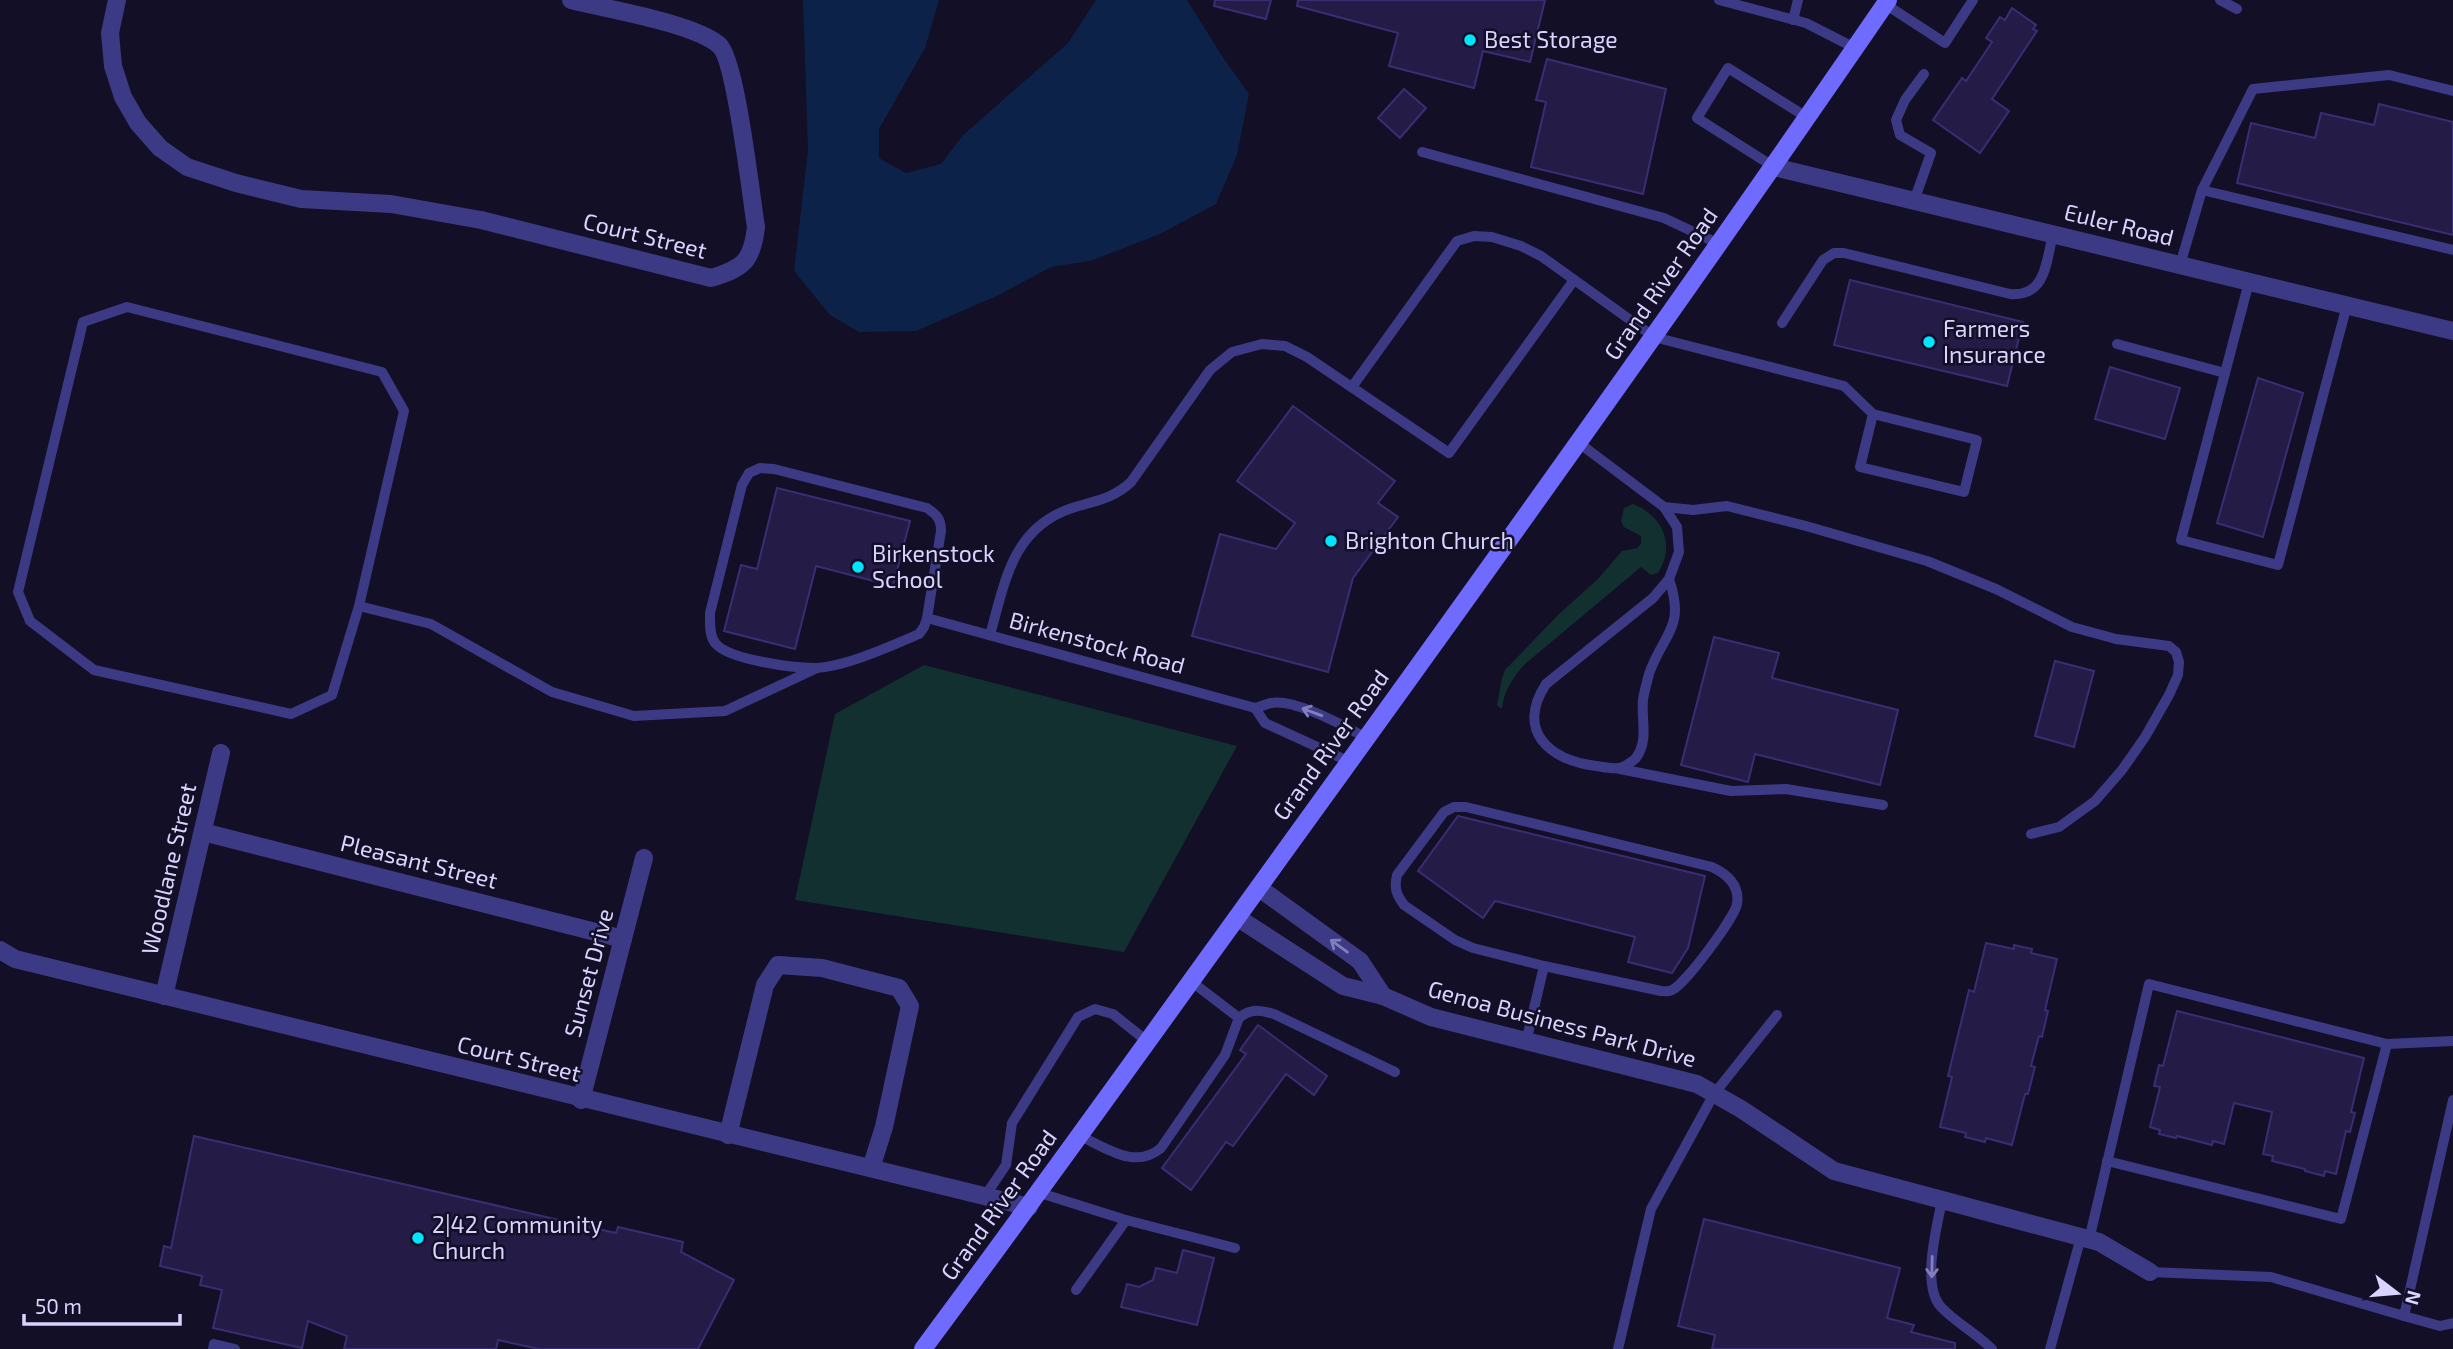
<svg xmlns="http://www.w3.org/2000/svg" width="2453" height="1349" viewBox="0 0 2453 1349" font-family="'Exo 2',sans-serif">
<rect width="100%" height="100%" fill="#130f26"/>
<!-- green -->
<g fill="#12302f">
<path d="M1633,504C1663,516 1676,545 1658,573L1651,575L1641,567L1525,664C1513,677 1504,691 1502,708H1500L1497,705L1502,678L1505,670L1559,614L1598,579L1622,551L1637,548L1641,544V536L1624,527L1621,521L1624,508Z"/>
<path d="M924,665L1237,746L1124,952L795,900L835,714Z"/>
</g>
<!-- water -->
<path fill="#0c2248" d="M803,0H939L925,48L879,129V158L906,173L941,164L963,135L1068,43L1096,0H1187L1222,56L1249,94L1237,155L1216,204L1160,234L1090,261L1051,267L999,295L916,331L859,332L830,315L794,271L808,150Z"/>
<!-- building -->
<g fill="#241b47" stroke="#3b2d73" stroke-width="2">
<path d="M1215,0H1271L1266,19L1214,6Z"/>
<path d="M1298,0H1545L1530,62L1483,51L1474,88L1389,66L1398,33L1297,6Z"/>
<path d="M2012,8L2036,25L2033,29L2037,31L1992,99L2009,111L1980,153L1933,120L1962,78L1966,81L1992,42L1986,38L2000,17L2005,20Z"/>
<path d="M1547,59L1666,89L1643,194L1531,167L1546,102L1536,100Z"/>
<path d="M1404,89L1426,108L1400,138L1378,118Z"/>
<path d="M2379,104L2453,122V235L2237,183L2251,123L2315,138L2321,113L2374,125Z"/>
<path d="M1850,280L2023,322L2007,386L1834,345Z"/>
<path d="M2110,367L2180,388L2165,439L2095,419Z"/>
<path d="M2258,378L2303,393L2263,537L2217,523Z"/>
<path d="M1293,406L1395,481L1378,503L1398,517L1353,578L1328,672L1192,636L1220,534L1276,549L1295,523L1237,481Z"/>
<path d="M777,488L910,521L893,586L816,566L795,649L724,631L741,565L757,569Z"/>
<path d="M1714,637L1779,653L1772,678L1898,710L1880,785L1755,754L1748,782L1681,765Z"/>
<path d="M2055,661L2094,671L2074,747L2035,736Z"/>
<path d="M1458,816L1705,876L1688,948L1672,973L1628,962L1635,937L1495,901L1483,918L1418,871Z"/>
<path d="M1986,943L2014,949V945L2032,949L2031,953L2057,959L2045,1010L2048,1011L2042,1037L2039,1036L2031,1066L2035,1067L2028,1094H2025L2012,1145L1986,1138L1985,1142L1965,1137L1966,1133L1940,1127L1952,1077L1948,1076L1969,990L1974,992Z"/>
<path d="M2177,1011L2364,1058L2351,1112L2355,1113L2350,1132L2346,1131L2336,1174L2325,1171L2324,1176L2305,1171V1169L2272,1161L2273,1156L2263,1154L2272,1112L2234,1103L2224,1144L2213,1141L2212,1145L2177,1136L2176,1138L2159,1134L2160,1130L2150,1127L2160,1087L2154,1086L2159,1065L2163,1066Z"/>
<path d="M1258,1025L1327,1076L1314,1095L1286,1074L1233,1146L1226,1142L1191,1190L1162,1168L1246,1054L1240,1050Z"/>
<path d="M194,1136L616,1233L618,1227L683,1242L681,1252L734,1280L698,1349H539L498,1340L496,1349H344L347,1336L308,1321L302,1348L213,1328L222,1290L200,1285L202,1276L160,1266L164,1246L171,1248Z"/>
<path d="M1704,1219L1900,1268L1887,1318L1914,1325L1911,1332L1955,1343V1349H1712L1715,1335L1678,1326Z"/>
<path d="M1183,1250L1214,1258L1197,1325L1121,1307L1127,1284L1139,1287L1153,1280L1156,1268L1177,1273Z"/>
</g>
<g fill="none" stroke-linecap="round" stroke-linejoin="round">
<!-- lane -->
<g stroke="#3d3a85" stroke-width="10">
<path d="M1719,0L1806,23L1855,48"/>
<path d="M2220,0L2237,9"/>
<path d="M1885,4L1945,43L1973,0"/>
<path d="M1793,20L1798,0"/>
<path d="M1422,152L1664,218L1719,244"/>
<path d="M1774,167L1697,118L1728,68L1808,118"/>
<path d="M2202,190L2253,89L2389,75L2453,91"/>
<path d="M1914,201L1931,153L1900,135L1896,120L1905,100L1924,74"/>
<path d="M2180,265L2202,190L2453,250"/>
<path d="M2249,282L2181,540L2278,565L2347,305"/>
<path d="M1782,323L1823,260L1834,253H1844L2010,294C2046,297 2046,262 2053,234"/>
<path d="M2117,344L2225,373"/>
<path d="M1352,387L1457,241L1474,236L1492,237L1521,246L1541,256L1654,337L1844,386L1873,414L1977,440L1964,492L1860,467L1873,414"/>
<path d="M1579,443L1664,507L1677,527L1679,552L1669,579L1653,598L1546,684C1516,730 1548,760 1596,766C1603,767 1611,769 1618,768C1623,768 1632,762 1636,758C1649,740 1641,720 1643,700C1644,692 1647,682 1649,674C1663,633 1686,629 1669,579"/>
<path d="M760,468L774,469L927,508C937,515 941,519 941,531L927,618L924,627L919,634C891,646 845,667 815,668C794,668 730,660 716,644C709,637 710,623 710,613L742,485L749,473Z"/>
<path d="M1664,507L1693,510L1727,506L1806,526L1927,561L1996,589L2072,627L2116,639L2169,646L2176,652L2179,662L2178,675L2169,695L2145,737L2122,770L2095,801L2059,827L2031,834"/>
<path d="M359,606L332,695L291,714L94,670L30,621L18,592L83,322L127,307L382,372L404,411L359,606L431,624L552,692L634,716L725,711L817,668"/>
<path d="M927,618L1255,708C1260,707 1266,704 1271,703C1295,698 1345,727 1367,738"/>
<path d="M990,635C1005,582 1012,528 1072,508C1094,501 1113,499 1131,482L1210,370L1232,352L1262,344L1285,346L1307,357L1449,453L1574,280"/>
<path d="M1255,708L1265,723L1350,762"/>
<path d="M1620,769L1731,791L1786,789L1883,805"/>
<path d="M1239,1018C1251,1008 1260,1010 1274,1014L1395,1072"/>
<path d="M1526,1042L1544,966L1661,991C1665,991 1669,992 1672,990C1684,986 1735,917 1737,904C1740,885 1727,874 1712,867L1466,807H1454L1444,812L1397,875C1394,888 1396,894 1404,905L1455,940L1473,948L1544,966"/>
<path d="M1080,1136C1107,1148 1135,1170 1161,1148L1225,1055L1239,1018L1192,982"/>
<path d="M2107,1161L2341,1219L2387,1044"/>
<path d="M1040,1193L1126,1220L1235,1248"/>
<path d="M985,1196L1006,1165L1012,1123L1078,1017L1095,1009L1113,1014L1148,1042"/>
<path d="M1942,1200C1937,1227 1921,1285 1941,1307C1956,1323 1976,1333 1992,1349"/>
<path d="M2089,1240L2149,984L2387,1044L2453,1041"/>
<path d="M2150,1272L2271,1277L2404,1316L2453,1100"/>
<path d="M1076,1290L1126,1220"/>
<path d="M2404,1316L2440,1326L2453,1323"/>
<path d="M213,1349L214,1344L235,1349"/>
<path d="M1618,1349L1651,1209L1714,1094L1777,1015"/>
<path d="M2050,1349L2081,1237"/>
</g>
<!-- street -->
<g stroke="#3d3a85" stroke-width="18">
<path d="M117,0L110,33L113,66L123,97L138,123L160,148L187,167L236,183L301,199L391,204L481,220L711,278C743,268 752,262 756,227C751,197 736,59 719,45C693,23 606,9 571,0"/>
<path d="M1774,167L2453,331"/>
<path d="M203,832L623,939"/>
<path d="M1259,888L1360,961L1383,996"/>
<path d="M1238,918L1343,986L1383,996L1431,1017L1697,1084L1741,1109L1834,1171L2099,1242L2150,1272"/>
<path d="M0,950L15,959L1029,1207"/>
<path d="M164,996L221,753"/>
<path d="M581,1100L644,858"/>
<path d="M728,1135L765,985L778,965L822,968L899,988L910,1006L884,1127L871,1168"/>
</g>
<!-- secondary -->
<path stroke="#6f6bff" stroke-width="18" d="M923,1349C1051,1177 1175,1003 1300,830C1499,555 1696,280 1888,0"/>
</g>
<!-- one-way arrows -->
<defs><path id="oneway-shaft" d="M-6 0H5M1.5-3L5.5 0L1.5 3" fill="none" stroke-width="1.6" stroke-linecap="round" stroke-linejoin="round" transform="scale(1.75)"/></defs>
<g stroke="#837fbc">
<use href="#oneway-shaft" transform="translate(1312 712) rotate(-160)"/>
<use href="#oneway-shaft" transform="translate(1339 946) rotate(-144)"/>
<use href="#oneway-shaft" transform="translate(1932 1267) rotate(91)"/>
</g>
<!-- markers -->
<g fill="#00e5ff" stroke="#130f26" stroke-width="2.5">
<circle cx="1470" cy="40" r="7"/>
<circle cx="1929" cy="342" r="7"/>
<circle cx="1331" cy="541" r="7"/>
<circle cx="858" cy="567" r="7"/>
<circle cx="418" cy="1238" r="7"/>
</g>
<g text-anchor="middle" stroke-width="5" stroke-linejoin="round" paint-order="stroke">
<!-- poi labels -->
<g font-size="23" fill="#d9d4ff" stroke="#130f26" text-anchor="start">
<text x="1484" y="48">Best Storage</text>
<text x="1943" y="337">Farmers<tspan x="1943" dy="26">Insurance</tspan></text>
<text x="1345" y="549">Brighton Church</text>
<text x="872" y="562">Birkenstock<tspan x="872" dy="26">School</tspan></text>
<text x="432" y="1233">2|42 Community<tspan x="432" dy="26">Church</tspan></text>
</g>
<!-- street labels -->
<g font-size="23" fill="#d9d4ff" stroke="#130f26">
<text transform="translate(2119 225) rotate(14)" y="8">Euler Road</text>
<text transform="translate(645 236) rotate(14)" y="8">Court Street</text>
<text transform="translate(1661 284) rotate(-55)" y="8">Grand River Road</text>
<text transform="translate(1097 643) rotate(15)" y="8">Birkenstock Road</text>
<text transform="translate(1331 745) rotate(-54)" y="8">Grand River Road</text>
<text transform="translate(419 862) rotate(14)" y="8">Pleasant Street</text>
<text transform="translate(169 869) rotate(-77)" y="8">Woodlane Street</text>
<text transform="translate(589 973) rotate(-75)" y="8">Sunset Drive</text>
<text transform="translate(1562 1024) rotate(15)" y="8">Genoa Business Park Drive</text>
<text transform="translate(519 1059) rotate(14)" y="8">Court Street</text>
<text transform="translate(999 1205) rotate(-54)" y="8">Grand River Road</text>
</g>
</g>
<!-- north arrow -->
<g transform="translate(2397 1293) rotate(106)" stroke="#130f26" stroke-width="5" paint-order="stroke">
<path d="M0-5L12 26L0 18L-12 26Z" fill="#d9d4ff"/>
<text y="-10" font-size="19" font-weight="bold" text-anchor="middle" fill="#d9d4ff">N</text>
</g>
<!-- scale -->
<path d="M24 1314v10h156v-10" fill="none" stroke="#d9d4ff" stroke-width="3.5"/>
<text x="35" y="1314" font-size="21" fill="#d9d4ff" stroke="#130f26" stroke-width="5" paint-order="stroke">50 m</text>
</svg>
